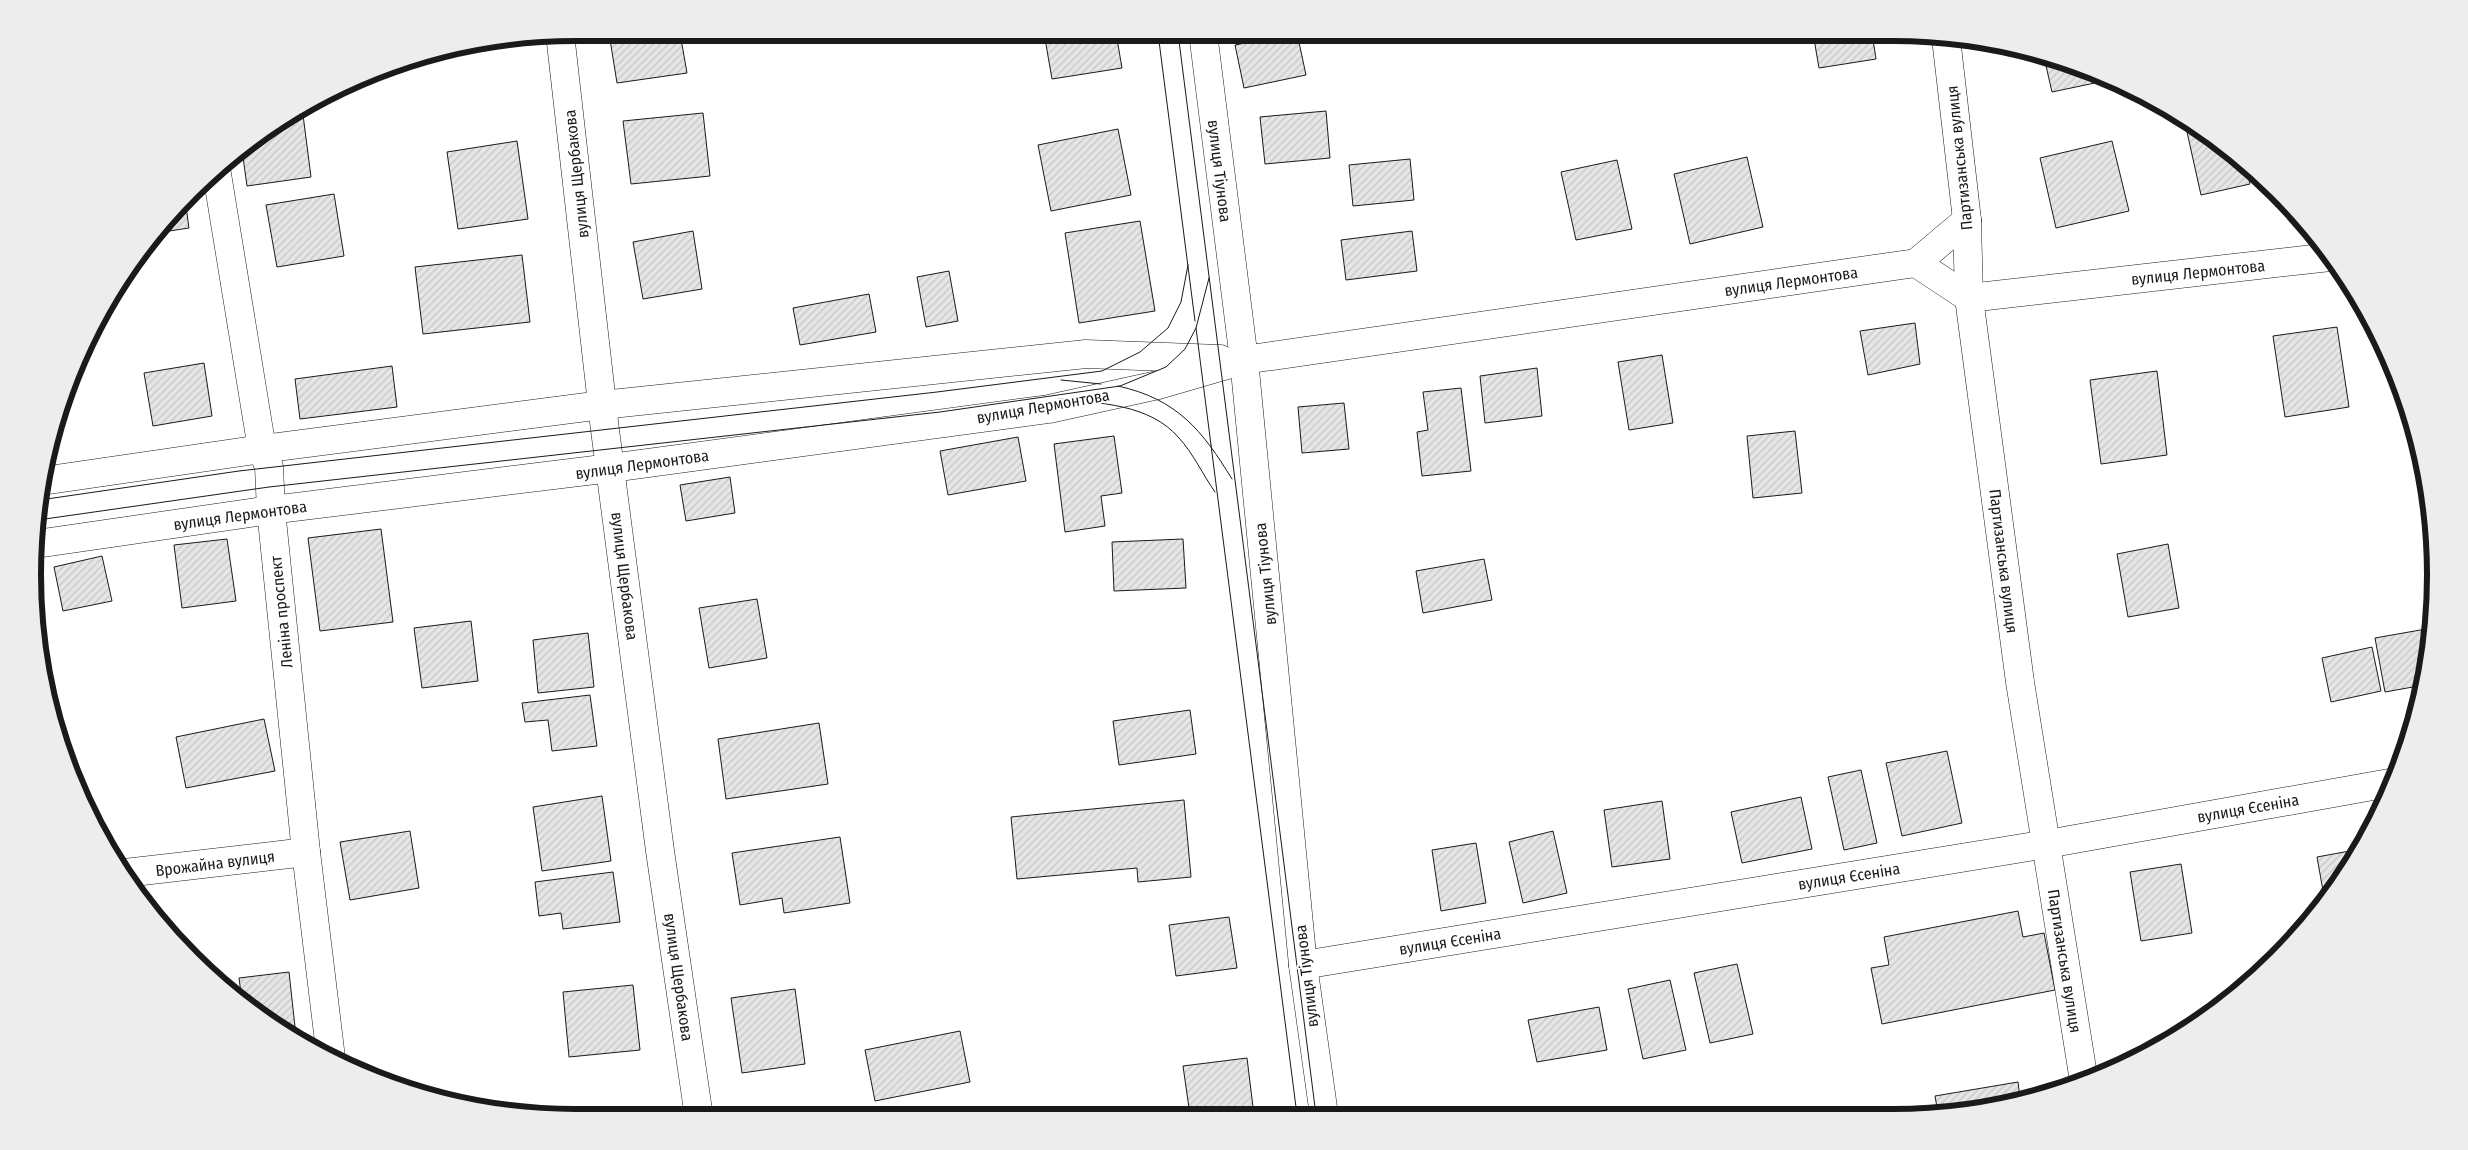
<svg xmlns="http://www.w3.org/2000/svg" width="2468" height="1150" viewBox="0 0 2468 1150" font-family="'Fira Sans Condensed',sans-serif">
<defs>
<pattern id="building-hatch" width="6" height="6" patternUnits="userSpaceOnUse" patternTransform="scale(1.25)"><rect width="6" height="6" fill="#e6e6e6"/><path d="M-1 1l2-2M0 6l6-6M5 7l2-2" fill="none" stroke="#c5c5c5"/></pattern>
</defs>
<rect width="100%" height="100%" fill="#fff"/>
<!-- building -->
<g fill="url(#building-hatch)" stroke="#1a1a1a">
<path d="M609,33H680L687,73L617,83Z"/>
<path d="M1044,33H1116L1122,68L1052,79Z"/>
<path d="M1297,33L1306,75L1244,88L1235,45Z"/>
<path d="M1813,33H1872L1876,59L1819,68Z"/>
<path d="M2044,57L2100,74L2109,80L2052,92Z"/>
<path d="M302,107L311,177L247,186L242,150Z"/>
<path d="M1326,111L1330,158L1265,164L1260,117Z"/>
<path d="M703,113L710,176L631,184L623,121Z"/>
<path d="M1118,129L1131,195L1051,211L1038,145Z"/>
<path d="M2201,129L2246,166L2250,184L2201,195L2187,132Z"/>
<path d="M517,141L528,219L458,229L447,152Z"/>
<path d="M2112,141L2129,211L2056,228L2040,158Z"/>
<path d="M1747,157L1763,227L1690,244L1674,174Z"/>
<path d="M1410,159L1414,200L1353,206L1349,165Z"/>
<path d="M1617,160L1632,229L1576,240L1561,172Z"/>
<path d="M334,194L344,256L277,267L266,205Z"/>
<path d="M185,200L189,228L156,233L167,218Z"/>
<path d="M1140,221L1155,311L1079,323L1065,233Z"/>
<path d="M693,231L702,289L643,299L633,242Z"/>
<path d="M1412,231L1417,271L1346,280L1341,240Z"/>
<path d="M522,255L530,322L423,334L415,267Z"/>
<path d="M949,271L958,321L926,327L917,277Z"/>
<path d="M869,294L876,332L800,345L793,308Z"/>
<path d="M1915,323L1920,364L1868,375L1860,331Z"/>
<path d="M2337,327L2349,407L2285,417L2273,336Z"/>
<path d="M1662,355L1673,423L1629,430L1618,362Z"/>
<path d="M204,363L212,416L153,426L144,373Z"/>
<path d="M392,366L397,407L300,419L295,379Z"/>
<path d="M1537,368L1542,416L1485,423L1480,376Z"/>
<path d="M2157,371L2167,455L2101,464L2090,380Z"/>
<path d="M1461,388L1471,471L1422,476L1417,432L1428,430L1423,392Z"/>
<path d="M1344,403L1349,449L1302,453L1298,407Z"/>
<path d="M1795,431L1802,493L1753,498L1747,436Z"/>
<path d="M1114,436L1122,493L1101,496L1105,526L1065,532L1054,444Z"/>
<path d="M1018,437L1026,481L948,495L940,451Z"/>
<path d="M730,477L735,513L686,521L680,485Z"/>
<path d="M381,529L393,622L320,631L308,538Z"/>
<path d="M227,539L236,601L182,608L174,545Z"/>
<path d="M1183,539L1186,588L1114,591L1112,542Z"/>
<path d="M2168,544L2179,608L2128,617L2117,554Z"/>
<path d="M102,556L112,601L63,611L54,567Z"/>
<path d="M1484,559L1492,600L1423,613L1416,571Z"/>
<path d="M757,599L767,658L709,668L699,608Z"/>
<path d="M471,621L478,681L422,688L414,628Z"/>
<path d="M2426,629L2429,644L2424,685L2385,692L2375,638Z"/>
<path d="M588,633L594,687L538,693L533,640Z"/>
<path d="M2372,647L2381,691L2331,702L2322,658Z"/>
<path d="M590,695L597,746L552,751L548,720L525,722L522,703Z"/>
<path d="M1190,710L1196,754L1119,765L1113,721Z"/>
<path d="M264,719L275,771L186,788L176,737Z"/>
<path d="M819,723L828,784L726,799L718,739Z"/>
<path d="M1947,751L1962,823L1902,836L1886,763Z"/>
<path d="M1861,770L1877,843L1844,850L1828,777Z"/>
<path d="M602,796L611,861L542,871L533,807Z"/>
<path d="M1801,797L1812,849L1742,863L1731,812Z"/>
<path d="M1184,800L1191,877L1138,882L1137,868L1017,879L1011,817Z"/>
<path d="M1662,801L1670,859L1612,867L1604,810Z"/>
<path d="M410,831L419,888L350,900L340,842Z"/>
<path d="M1553,831L1567,893L1523,903L1509,842Z"/>
<path d="M840,837L850,903L784,913L782,898L740,905L732,853Z"/>
<path d="M1476,843L1486,903L1441,911L1432,850Z"/>
<path d="M2355,850L2325,902L2317,857Z"/>
<path d="M2181,864L2192,933L2141,941L2130,872Z"/>
<path d="M613,872L620,922L563,929L561,913L539,916L535,882Z"/>
<path d="M2018,911L2023,937L2044,933L2055,990L1882,1024L1871,968L1889,965L1884,937Z"/>
<path d="M1229,917L1237,968L1176,976L1169,925Z"/>
<path d="M1737,964L1753,1034L1710,1043L1694,973Z"/>
<path d="M289,972L296,1036H292L242,1001L239,978Z"/>
<path d="M1670,980L1686,1050L1643,1059L1628,989Z"/>
<path d="M633,985L640,1050L569,1057L563,992Z"/>
<path d="M795,989L805,1064L742,1073L731,998Z"/>
<path d="M1599,1007L1607,1050L1537,1062L1528,1020Z"/>
<path d="M960,1031L970,1082L875,1101L865,1050Z"/>
<path d="M1247,1058L1254,1115H1190L1183,1066Z"/>
<path d="M2018,1082L2020,1098L1964,1113H1938L1935,1096Z"/>
</g>
<g fill="none" stroke-linecap="round" stroke-linejoin="round">
<!-- minor casing -->
<g stroke="#1a1a1a" stroke-width="29">
<g id="minor">
<path d="M1203,33L1244,360L1303,965L1324,1115"/>
<path d="M560,34L605,430L660,851L699,1117"/>
<path d="M1946,38L1967,220L1969,298L2020,682L2084,1081"/>
<path d="M216,168L262,449L269,467L271,510L306,852L331,1058"/>
<path d="M1916,263L1967,220"/>
<path d="M42,481L262,449L602,405L1086,354L1220,359"/>
<path d="M36,544L271,510L611,468L1049,409L1158,385L1244,360L1916,263L1969,298L2330,257"/>
<path d="M125,873L306,852"/>
<path d="M1303,965L2047,844L2395,782"/>
</g>
</g>
<!-- minor -->
<use href="#minor" stroke="#fff" stroke-width="28"/>
<!-- tram -->
<g stroke="#1a1a1a" stroke-width="1">
<path d="M1158,33L1195,321"/>
<path d="M1178,33L1316,1115"/>
<path d="M1196,328L1211,445"/>
<path d="M1061,380L1101,384"/>
<path d="M1118,386C1177,399 1202,430 1232,479"/>
<path d="M1059,399C1100,403 1150,404 1179,438C1193,453 1203,475 1215,492"/>
<path d="M1211,445L1297,1115"/>
<path d="M40,500L239,471L937,392L1102,371L1140,352L1168,328L1181,302L1188,265"/>
<path d="M38,520L269,487L940,412L1120,386L1166,367L1185,349L1196,328L1209,278"/>
</g>
</g>
<g text-anchor="middle" stroke-width="4" stroke-linejoin="round" paint-order="stroke">
<!-- street labels -->
<g font-size="16" fill="#1a1a1a" stroke="#fff">
<text transform="translate(1959 158) rotate(-96)" y="6">Партизанська вулиця</text>
<text transform="translate(1220 171) rotate(83)" y="6">вулиця Тіунова</text>
<text transform="translate(576 174) rotate(-96)" y="6">вулиця Щербакова</text>
<text transform="translate(2198 272) rotate(-6)" y="6">вулиця Лермонтова</text>
<text transform="translate(1791 281) rotate(-8)" y="6">вулиця Лермонтова</text>
<text transform="translate(1043 406) rotate(-10)" y="6">вулиця Лермонтова</text>
<text transform="translate(642 464) rotate(-8)" y="6">вулиця Лермонтова</text>
<text transform="translate(240 515) rotate(-8)" y="6">вулиця Лермонтова</text>
<text transform="translate(2004 561) rotate(83)" y="6">Партизанська вулиця</text>
<text transform="translate(1265 574) rotate(-96)" y="6">вулиця Тіунова</text>
<text transform="translate(625 576) rotate(83)" y="6">вулиця Щербакова</text>
<text transform="translate(281 612) rotate(-96)" y="6">Леніна проспект</text>
<text transform="translate(2248 808) rotate(-10)" y="6">вулиця Єсеніна</text>
<text transform="translate(215 863) rotate(-7)" y="6">Врожайна вулиця</text>
<text transform="translate(1849 876) rotate(-9)" y="6">вулиця Єсеніна</text>
<text transform="translate(1450 941) rotate(-9)" y="6">вулиця Єсеніна</text>
<text transform="translate(2065 961) rotate(81)" y="6">Партизанська вулиця</text>
<text transform="translate(1306 976) rotate(-97)" y="6">вулиця Тіунова</text>
<text transform="translate(679 977) rotate(82)" y="6">вулиця Щербакова</text>
</g>
</g>
<!-- crop -->
<path d="M0 0H2468V1150H0ZM575 41H1893A534 534 0 0 1 2427 575V575A534 534 0 0 1 1893 1109H575A534 534 0 0 1 41 575V575A534 534 0 0 1 575 41Z" fill="#ededed" fill-rule="evenodd"/>
<path fill="none" stroke="#1a1a1a" stroke-width="6" d="M575 41H1893A534 534 0 0 1 2427 575V575A534 534 0 0 1 1893 1109H575A534 534 0 0 1 41 575V575A534 534 0 0 1 575 41Z"/>
</svg>
